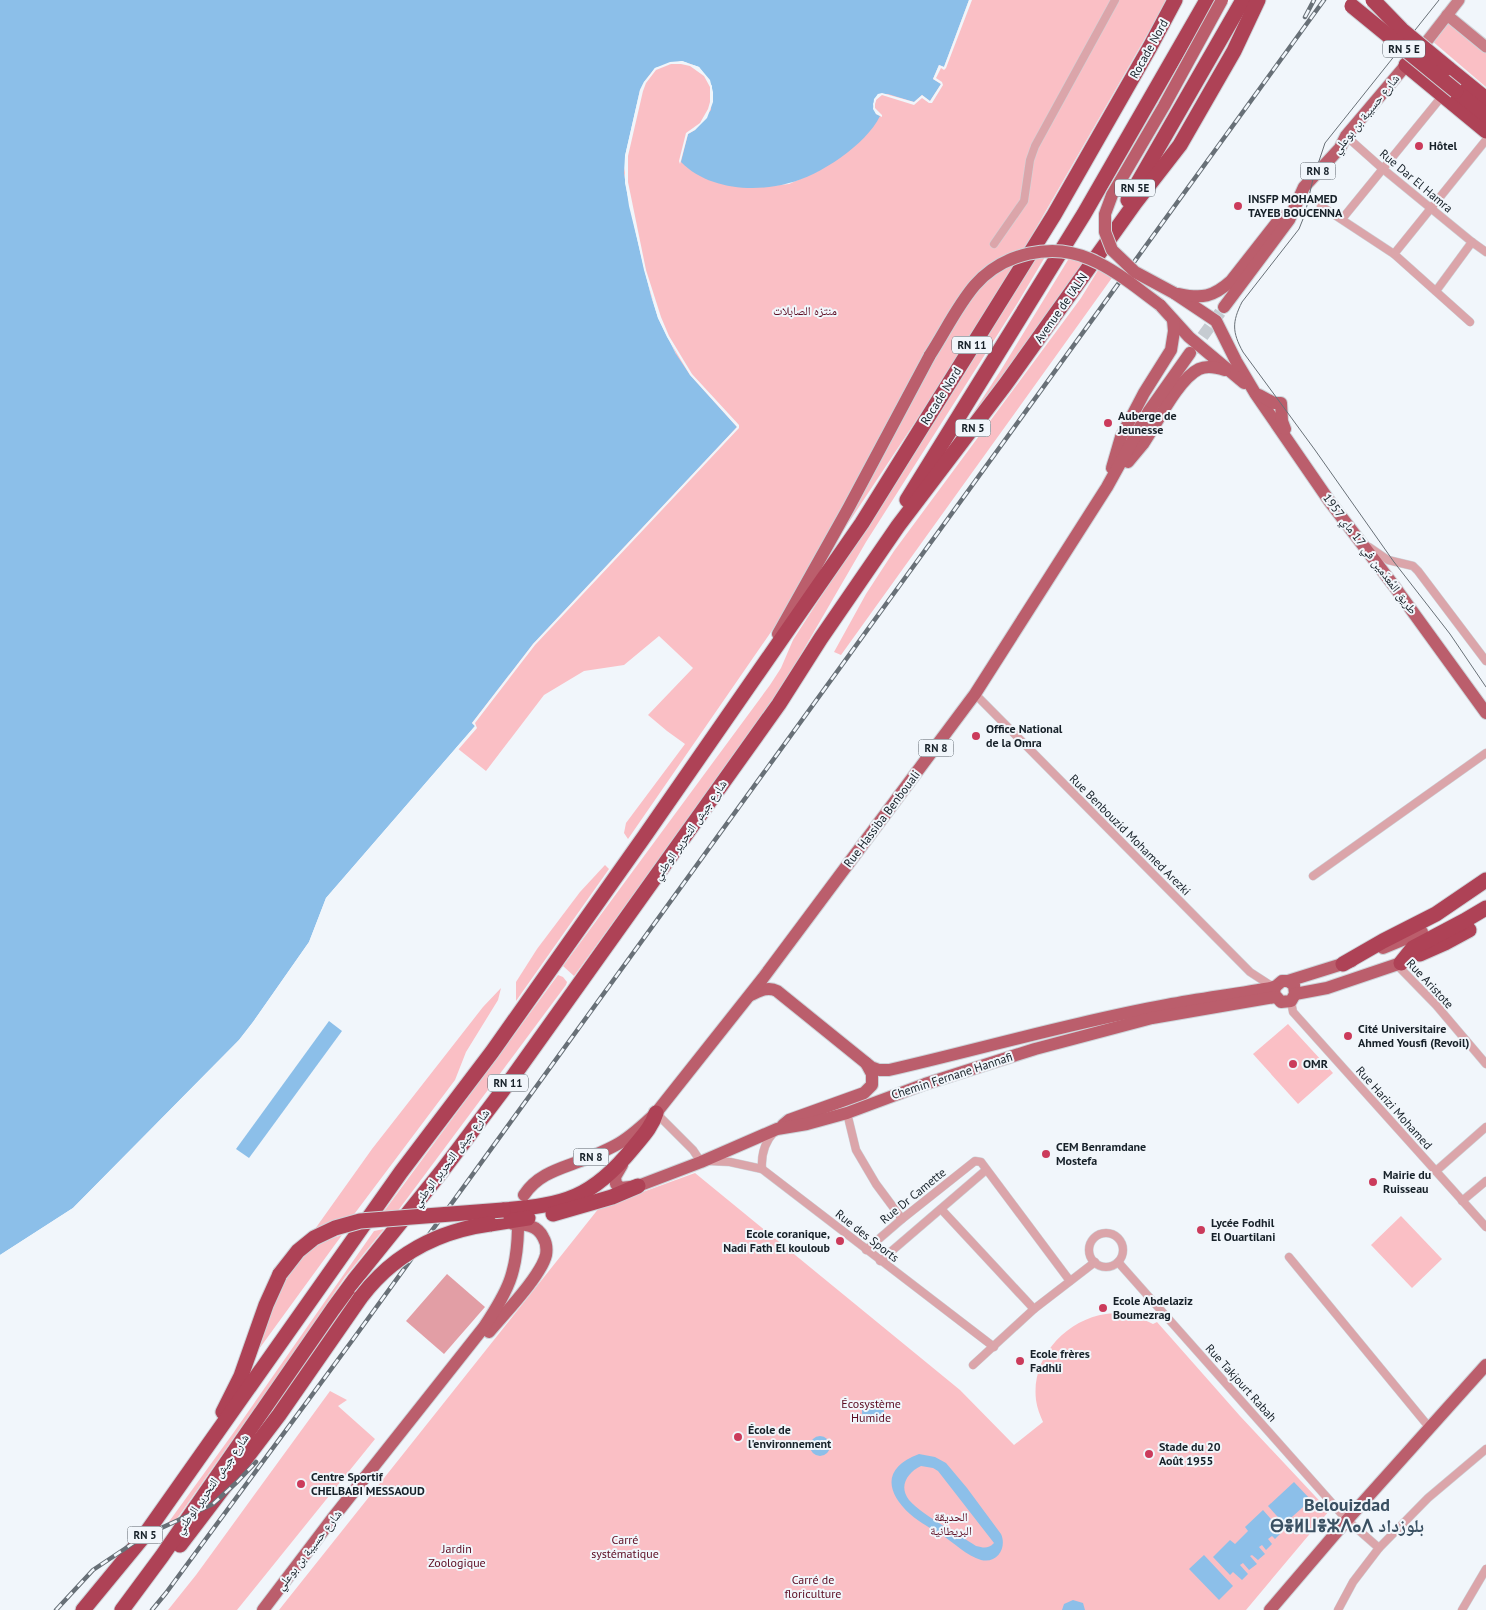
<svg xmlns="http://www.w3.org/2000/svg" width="1486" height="1610" viewBox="0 0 1486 1610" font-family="'PT Sans','Noto Naskh Arabic','Noto Sans Tifinagh',sans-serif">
<rect width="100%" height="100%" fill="#f1f6fb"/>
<!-- green -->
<g fill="#fabfc5">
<path d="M969,0H1167L1028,242L929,401L843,531L839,513L782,616L628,839L624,833L626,823L685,744L667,731L648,715L693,668L659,636L624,665L584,671L544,695L486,771L457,748L475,726L472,723L676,354L651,296L624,173L640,90L649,74L663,64L691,63L710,80L726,185L747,187L770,186L789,184L818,171L873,109L878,94L933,79L939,65L944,67Z"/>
<path d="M1448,22L1486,51V87L1431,40Z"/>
<path d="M1071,255L1086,259L964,432L962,430L1001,370Z"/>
<path d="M1045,257L1017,304L866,542L797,661L763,716L574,976L563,966L770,685L781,668L793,640L967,370L1035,258Z"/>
<path d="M1100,267L1114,275L841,655L834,652L866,594L894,551L1081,298Z"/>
<path d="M605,865L609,869L516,1001V982L537,949L580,892Z"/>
<path d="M558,975L563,977L567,982L566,985L397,1212L382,1214Z"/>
<path d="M501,988L498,1000L466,1052L455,1080L352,1217L315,1229L372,1149L483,1007Z"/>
<path d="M1288,1024L1333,1073L1298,1104L1253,1054Z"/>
<path d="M695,1173L960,1390L1014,1445L1043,1422C1040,1415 1037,1408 1036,1400C1031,1358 1065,1320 1106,1314C1122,1312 1139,1317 1153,1324L1157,1322L1240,1416L1329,1511L1246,1610H279L599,1208Z"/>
<path d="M1401,1216L1442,1259L1412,1288L1371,1245Z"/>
<path d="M384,1229L345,1277L294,1352L176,1520L168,1523L234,1432L374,1231Z"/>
<path d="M342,1235L259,1349C268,1312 281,1267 316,1246C324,1241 333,1238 342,1235Z"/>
<path d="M330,1391L347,1400L338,1406L375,1439L237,1610H168L196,1575Z"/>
</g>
<!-- forest -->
<path fill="#e29ea5" d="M447,1274L485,1307L444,1354L406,1321Z"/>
<!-- water -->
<g fill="#8cbfe9" fill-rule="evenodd">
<path d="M0,0H969L944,67L939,65L933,79L941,84L930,101L922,95L914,102L888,94H878L873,104L876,114L880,116C866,145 819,176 789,183C754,193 707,189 681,162L688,134L695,130L711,110L712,86L699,67L682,61L655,68L644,82L640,90L625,156L624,173L629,206L651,296L658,318L676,354L690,375L737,427L533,644L472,723L475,726L326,898L309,942L253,1022L239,1040L73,1208L0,1255Z"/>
<path d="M329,1021L342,1031L249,1158L236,1149Z"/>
<circle cx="873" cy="1412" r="11"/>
<circle cx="820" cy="1446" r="10"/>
<path d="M919,1454L935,1457L946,1463L967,1488L1001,1534C1007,1547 998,1564 981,1560C967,1556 954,1543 942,1535C932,1529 919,1522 910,1514C884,1490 884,1467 919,1454ZM921,1466L933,1468L938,1471L994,1543C988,1549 984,1548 976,1546C957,1533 923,1516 909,1500C898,1486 908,1472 921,1466Z"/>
<path d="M1294,1482L1311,1500L1284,1524L1268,1506Z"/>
<path d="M1263,1510L1279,1528L1277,1530L1280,1534L1275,1539L1272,1536L1268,1539L1272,1544L1266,1550L1262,1545L1259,1547L1265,1554L1258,1560L1252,1555L1250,1556L1257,1564L1249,1570L1243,1563L1240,1565L1248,1574L1242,1580L1233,1572L1230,1575L1213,1557L1230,1540L1235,1544L1248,1531L1245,1527Z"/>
<path d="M1204,1555L1233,1586L1219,1600L1189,1569Z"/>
<path d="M1073,1600L1083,1603L1085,1610H1062L1064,1604Z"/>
</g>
<!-- pier -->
<g fill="#f1f6fb">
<path d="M969,0H972L946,68L944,70L941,68L936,78L942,82L943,85L932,103H929L922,98L914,105L882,95L876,100L875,104V108L882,115V117L876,114L873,109L874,99L878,94L882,93L914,102L922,95L930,101L941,84L933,79L939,65L944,67Z"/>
<path d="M682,61L699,67L710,80L713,92V102L707,118L695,130L688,134L680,164L679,161L686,133L700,123L708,109L710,102V87L704,76L690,66L681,64H671L656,70L646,83L643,91L628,156V182L646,270L661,317L669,336L692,374L739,425V428L535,645L475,723L477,728L328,900L311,944L255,1024L241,1041L75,1210L0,1258V1255L73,1208L239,1040L253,1022L309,942L326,898L475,726L472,723L533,644L737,427L690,375L667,337L658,318L644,270L625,183V156L640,90L644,82L655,68L670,62Z"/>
</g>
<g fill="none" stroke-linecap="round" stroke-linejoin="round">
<!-- primary-tunnel -->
<path stroke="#c5cbd1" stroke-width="12" stroke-dasharray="12 6" stroke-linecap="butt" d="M1192,351L1224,307"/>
<!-- street casing -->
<g stroke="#ced4d9" stroke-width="9">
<g id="street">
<path d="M1346,136L1383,169L1472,242L1486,252"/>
<path d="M1321,206L1394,254L1470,322"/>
<path d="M1342,219L1443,95"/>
<path d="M994,244L1024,201L1030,160L1035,146L1115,0"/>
<path d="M1394,254L1486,140"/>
<path d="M1436,291L1472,242"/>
<path d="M1369,547L1388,560L1413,566L1418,571L1486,661"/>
<path d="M975,694L1250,972L1273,987"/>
<path d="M1313,876L1486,753"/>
<path d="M1396,964L1436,1005L1486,1064"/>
<path d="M1291,1001L1293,1012L1486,1227"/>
<path d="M656,1113L693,1150L701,1162"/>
<path d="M847,1113L856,1150L876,1184L902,1219"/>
<path d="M709,1161L730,1162L762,1169L994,1347"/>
<path d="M762,1169C761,1155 764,1143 774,1132"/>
<path d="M1436,1171L1486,1127"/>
<path d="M1462,1201L1486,1181"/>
<path d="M941,1209L1034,1309"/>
<circle cx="1106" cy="1250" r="17"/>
<path d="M866,1250L902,1219L975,1161L981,1162L1070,1281"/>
<path d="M1289,1257L1429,1427"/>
<path d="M880,1261L986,1170"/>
<path d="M1118,1262L1347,1520L1379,1548L1428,1498L1486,1449"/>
<path d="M973,1365L1034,1309L1095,1262"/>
<path d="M1338,1610L1353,1582L1379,1548"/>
<path d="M1462,1610L1486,1569"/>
</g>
</g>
<!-- secondary casing -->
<g stroke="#ced4d9" stroke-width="13">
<g id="secondary">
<path d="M1447,15L1486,47"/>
<path d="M1424,45L1459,0"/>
</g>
</g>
<!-- primary casing -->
<g stroke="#ced4d9" stroke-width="14">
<g id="primary">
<path d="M1174,293L1216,321L1236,361L1255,393L1330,502L1394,586L1486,713"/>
<path d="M1179,294C1202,299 1213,297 1231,281L1282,216"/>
<path d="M1160,305L1189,337L1244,383"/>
<path d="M1224,307L1289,220L1304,187L1340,148L1346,136L1412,58"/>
<path d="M1259,395L1274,403H1281L1282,421L1285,429"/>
<path d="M1128,462C1133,456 1138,450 1143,444C1156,425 1178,379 1199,369C1207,365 1216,367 1225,370"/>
<path d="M1112,468L1121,437L1144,393L1171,350L1174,331L1173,320"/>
<path d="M778,634L849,507L930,355"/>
<path d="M1383,948L1422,932"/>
<path d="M1288,981L1294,985L1295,994L1291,1001L1281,1002L1274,994L1275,987L1282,981H1288L1352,961"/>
<path d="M1295,994L1327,988L1401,963"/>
<path d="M751,995C759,991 768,986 777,991L871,1067L879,1070H889C981,1049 1073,1022 1167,1005C1203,998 1239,994 1275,987"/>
<path d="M783,1125L789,1120L864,1093L872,1085V1074L866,1063"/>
<path d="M622,1165L615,1177L616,1184L621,1188L638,1186L701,1162L777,1129L807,1124L847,1113L925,1084L1035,1049L1152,1018L1275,997"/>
<path d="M524,1195C539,1172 564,1168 588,1158C597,1154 607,1150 616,1145C631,1137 643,1125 656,1113L763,978L975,694L1107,487L1149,411L1190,353"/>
<path d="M489,1332C504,1314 541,1276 546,1255C547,1249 546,1242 543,1237C537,1225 525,1224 513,1224"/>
<path d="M263,1610L332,1519L484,1327C508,1291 517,1273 518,1229"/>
<path d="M1270,1610L1347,1520L1486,1365"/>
</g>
</g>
<!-- highway casing -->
<g stroke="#ced4d9" stroke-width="17">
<g id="highway">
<path d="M1406,65L1486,131"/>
<path d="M1448,68L1486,99"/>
<path d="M1456,91L1486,115"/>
<path d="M1128,200L1243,0"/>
<path d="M907,500L1084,214L1207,0"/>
<path d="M1420,954L1445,943L1469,930"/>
<path d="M1401,963L1413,948L1464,921L1486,908"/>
<path d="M1343,964L1383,941L1436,914L1486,880"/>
<path d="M503,1210C565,1205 592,1198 633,1148C642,1137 652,1127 656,1113"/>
<path d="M553,1214L612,1197L638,1186"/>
<path d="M490,1224L528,1218"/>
<path d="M223,1412L241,1376L266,1305L280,1274"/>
<path d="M180,1545L279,1415L361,1297"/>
<path d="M83,1610L144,1536L401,1172L492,1052L644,837L862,523L1054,215L1150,47L1175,0"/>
<path d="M122,1610L162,1556L333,1309L355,1279L442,1171L512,1078L779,704L821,638L898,526L1005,385L1135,203L1180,145L1234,51L1258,0"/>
</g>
</g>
<!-- street -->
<use href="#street" stroke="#dba5aa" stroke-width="8"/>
<!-- secondary -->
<use href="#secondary" stroke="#c97d86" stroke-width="11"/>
<!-- primary -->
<use href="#primary" stroke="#bb5e6c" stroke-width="12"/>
<!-- highway -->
<use href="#highway" stroke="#ae4256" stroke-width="15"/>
<!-- tram -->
<path stroke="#687077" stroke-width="1" d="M1439,0L1325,143L1313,179L1305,214L1299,229L1242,302C1232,322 1232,332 1243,352L1315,450L1394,562L1450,634L1486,687"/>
<!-- rail casing -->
<g stroke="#687077" stroke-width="4.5">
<g id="rail">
<path d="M1305,17L1314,0"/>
<path d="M56,1610L93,1570L144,1536L213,1504L237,1482L256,1462"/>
<path d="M152,1610L166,1593L354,1338L1324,0"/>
</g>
</g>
<!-- rail -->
<use href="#rail" stroke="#f1f6fb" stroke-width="2.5" stroke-dasharray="8" stroke-linecap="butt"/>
<!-- primary-bridge casing -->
<g stroke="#ced4d9" stroke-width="14" stroke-linecap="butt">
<g id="primary-bridge">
<path d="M1174,293L1135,272L1112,250L1105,232V214L1112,195L1164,106L1222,0"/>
<path d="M930,355C945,332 957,306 975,285C1003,253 1052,242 1090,259C1116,270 1138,289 1160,305"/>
</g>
</g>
<!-- highway-bridge casing -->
<g stroke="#ced4d9" stroke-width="17" stroke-linecap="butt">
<g id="highway-bridge">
<path d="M1373,0L1402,30L1448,68"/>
<path d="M1352,6L1456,91"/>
<path d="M280,1274L298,1251L314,1238L335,1228L360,1221L503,1210"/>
<path d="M361,1297C393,1255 438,1231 490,1224"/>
</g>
</g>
<!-- primary-bridge -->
<use href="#primary-bridge" stroke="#bb5e6c" stroke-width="12"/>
<!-- highway-bridge -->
<use href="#highway-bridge" stroke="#ae4256" stroke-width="15"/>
</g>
<!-- markers -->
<g fill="#cb3b5b" stroke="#f1f6fb" stroke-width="2">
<circle cx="1419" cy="146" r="5"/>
<circle cx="1238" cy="206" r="5"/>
<circle cx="1108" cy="423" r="5"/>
<circle cx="976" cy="736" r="5"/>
<circle cx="1348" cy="1036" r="5"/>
<circle cx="1293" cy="1064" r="5"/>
<circle cx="1046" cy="1154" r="5"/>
<circle cx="1373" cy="1182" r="5"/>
<circle cx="1201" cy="1230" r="5"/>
<circle cx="840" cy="1241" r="5"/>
<circle cx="1103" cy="1308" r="5"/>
<circle cx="1020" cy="1361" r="5"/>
<circle cx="738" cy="1437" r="5"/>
<circle cx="1149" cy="1454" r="5"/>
<circle cx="301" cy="1484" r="5"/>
</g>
<g text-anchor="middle" stroke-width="4" stroke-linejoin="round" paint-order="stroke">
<!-- shield labels -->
<g fill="#f1f6fb" stroke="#586168" stroke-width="1">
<rect x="1383" y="40.5" width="42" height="17" rx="4"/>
<rect x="1300.5" y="162.5" width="35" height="17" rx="4"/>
<rect x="1115" y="179.5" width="40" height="17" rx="4"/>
<rect x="952" y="336.5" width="40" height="17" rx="4"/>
<rect x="955.5" y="419.5" width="35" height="17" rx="4"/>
<rect x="918.5" y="739.5" width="35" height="17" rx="4"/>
<rect x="488" y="1074.5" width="40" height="17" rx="4"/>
<rect x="573.5" y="1148.5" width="35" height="17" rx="4"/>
<rect x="127.5" y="1526.5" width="35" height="17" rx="4"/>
</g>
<g font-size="11" font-weight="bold" fill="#172129">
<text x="1404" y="53">RN 5 E</text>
<text x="1318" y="175">RN 8</text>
<text x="1135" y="192">RN 5E</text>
<text x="972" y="349">RN 11</text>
<text x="973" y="432">RN 5</text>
<text x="936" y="752">RN 8</text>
<text x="508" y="1087">RN 11</text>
<text x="591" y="1161">RN 8</text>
<text x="145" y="1539">RN 5</text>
</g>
<!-- street labels -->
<g font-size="12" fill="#172129" stroke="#f1f6fb">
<text transform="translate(1149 49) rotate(-61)" y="4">Rocade Nord</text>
<text transform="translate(1366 114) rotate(-51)" y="4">شارع حسيبة بن بوعلي</text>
<text transform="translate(1416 181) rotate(40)" y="4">Rue Dar El Hamra</text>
<text transform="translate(1061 308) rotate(-55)" y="4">Avenue de l'ALN</text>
<text transform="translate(941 396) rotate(-58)" y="4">Rocade Nord</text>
<text transform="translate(1370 554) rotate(53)" y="4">طريق المُعدَمين في 17 ماي 1957</text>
<text transform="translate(882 819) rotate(-53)" y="4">Rue Hassiba Benbouali</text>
<text transform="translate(690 830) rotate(-55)" y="4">شارع جيش التحرير الوطني</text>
<text transform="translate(1130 835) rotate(45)" y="4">Rue Benbouzid Mohamed Arezki</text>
<text transform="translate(1430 984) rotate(47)" y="4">Rue Aristote</text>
<text transform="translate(952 1076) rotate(-18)" y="4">Chemin Fernane Hannafi</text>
<text transform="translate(1394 1108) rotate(48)" y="4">Rue Harizi Mohamed</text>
<text transform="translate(451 1158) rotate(-53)" y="4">شارع جيش التحرير الوطني</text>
<text transform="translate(913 1196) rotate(-39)" y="4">Rue Dr Camette</text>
<text transform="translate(867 1236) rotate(38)" y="4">Rue des Sports</text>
<text transform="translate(1241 1383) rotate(48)" y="4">Rue Takjourt Rabah</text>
<text transform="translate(212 1484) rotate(-55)" y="4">شارع جيش التحرير الوطني</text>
<text transform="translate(309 1550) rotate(-52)" y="4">شارع حسيبة بن بوعلي</text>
</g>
<!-- poi labels -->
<g font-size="12" font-weight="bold" fill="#172129" stroke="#f1f6fb" text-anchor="start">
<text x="1429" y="150">Hôtel</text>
<text x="1248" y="203">INSFP MOHAMED<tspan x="1248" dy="14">TAYEB BOUCENNA</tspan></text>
<text x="1118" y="420">Auberge de<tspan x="1118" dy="14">Jeunesse</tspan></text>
<text x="986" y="733">Office National<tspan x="986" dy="14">de la Omra</tspan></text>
<text x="1358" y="1033">Cité Universitaire<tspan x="1358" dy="14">Ahmed Yousfi (Revoil)</tspan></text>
<text x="1303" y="1068">OMR</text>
<text x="1056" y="1151">CEM Benramdane<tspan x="1056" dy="14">Mostefa</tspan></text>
<text x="1383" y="1179">Mairie du<tspan x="1383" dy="14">Ruisseau</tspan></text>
<text x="1211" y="1227">Lycée Fodhil<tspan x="1211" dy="14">El Ouartilani</tspan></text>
<text x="830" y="1238" text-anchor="end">Ecole coranique,<tspan x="830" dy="14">Nadi Fath El kouloub</tspan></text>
<text x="1113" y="1305">Ecole Abdelaziz<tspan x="1113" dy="14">Boumezrag</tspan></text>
<text x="1030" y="1358">Ecole frères<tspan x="1030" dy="14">Fadhli</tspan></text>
<text x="748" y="1434">École de<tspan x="748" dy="14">l'environnement</tspan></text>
<text x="1159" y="1451">Stade du 20<tspan x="1159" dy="14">Août 1955</tspan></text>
<text x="311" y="1481">Centre Sportif<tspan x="311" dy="14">CHELBABI MESSAOUD</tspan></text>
</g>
<!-- park labels -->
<g font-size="12" fill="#5b0b21" stroke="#f1f6fb">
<text x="805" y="315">منتزه الصابلات</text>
<text x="871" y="1408">Écosystème<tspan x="871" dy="14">Humide</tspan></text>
<text x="951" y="1521">الحديقة<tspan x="951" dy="14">البريطانية</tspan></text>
<text x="625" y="1544">Carré<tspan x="625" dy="14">systématique</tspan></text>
<text x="457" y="1553">Jardin<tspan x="457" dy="14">Zoologique</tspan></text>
<text x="813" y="1584">Carré de<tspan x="813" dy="14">floriculture</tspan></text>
</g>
<!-- district labels -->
<g font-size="18" font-weight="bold" fill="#3a5062" stroke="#f1f6fb">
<text x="1347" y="1511">Belouizdad<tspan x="1347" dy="21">ⴱⴻⵍⵡⴻⵣⴷⴰⴷ بلوزداد</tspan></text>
</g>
</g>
</svg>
